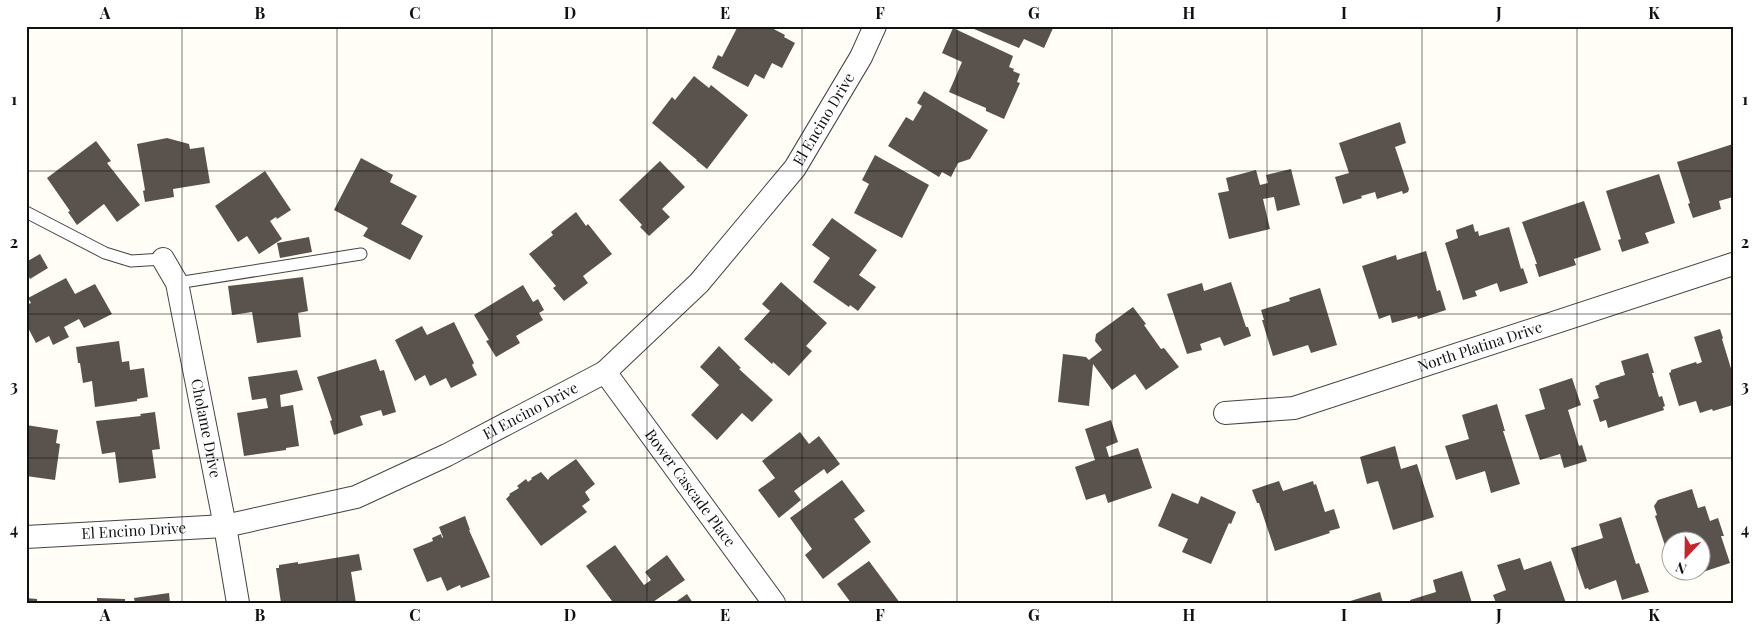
<svg xmlns="http://www.w3.org/2000/svg" width="1759" height="629" viewBox="0 0 1759 629" font-family="'Playfair Display',serif">
<rect width="100%" height="100%" fill="#fffdf5"/>
<!-- building -->
<g fill="#5a524d">
<path d="M738,26H768L785,35L784,37L795,43L782,68L772,63L764,79L755,74L748,87L712,68L718,55L722,57Z"/>
<path d="M967,26H1054L1044,48L1024,39L1019,48Z"/>
<path d="M953,28L1013,56L1009,67L1014,69L1013,71L1020,74L1017,82L1020,83L1004,119L986,111V108L949,92L962,62L942,53Z"/>
<path d="M694,76L709,88L711,85L748,115L707,169L696,160H697L652,123L672,97L675,100Z"/>
<path d="M924,91L988,130L970,159L958,163L951,177L942,172L939,177L888,146L906,117L913,121L922,106L917,103Z"/>
<path d="M1400,122L1406,143L1395,147L1409,189L1408,192L1403,194L1402,191L1377,199L1375,192L1361,196L1362,198L1343,204L1335,177L1349,173L1339,143Z"/>
<path d="M167,138L189,144L190,149L204,147L210,183L173,189L174,197L145,202L143,191L145,190L137,144Z"/>
<path d="M96,141L111,161L107,163L140,205L117,222L104,204L77,225L68,212L70,211L47,178Z"/>
<path d="M1733,144V197L1719,201L1721,209L1693,218L1688,204L1690,203L1677,162Z"/>
<path d="M875,155L929,185L902,238L854,213L869,184L862,180Z"/>
<path d="M361,158L393,175L390,182L417,196L401,224L423,236L410,260L363,236L368,228L334,210Z"/>
<path d="M660,161L685,187L662,209L670,217L649,236L640,227L642,225L619,200Z"/>
<path d="M1291,169L1300,205L1277,211L1274,197L1263,199L1270,229L1229,239L1218,193L1229,191L1226,178L1256,170L1260,185L1268,183L1266,175Z"/>
<path d="M265,171L291,210L277,219L276,217L270,221L282,239L259,254L247,236L238,242L215,206Z"/>
<path d="M1659,174L1675,223L1645,233L1649,243L1622,252L1618,240L1621,239L1606,191Z"/>
<path d="M1584,201L1601,250L1574,259L1576,265L1539,277L1535,264H1537L1522,222Z"/>
<path d="M576,212L586,226L588,224L612,254L583,276L588,283L564,301L553,288L556,286L529,254L553,235L551,232Z"/>
<path d="M832,218L877,250L859,275L876,287L858,311L850,305L849,307L813,282L830,258L812,245Z"/>
<path d="M1473,224L1475,232L1478,231L1479,236L1509,227L1521,269L1523,268L1528,283L1500,292L1497,283L1475,291L1477,296L1463,300L1445,243L1458,238L1456,230Z"/>
<path d="M309,237L312,252L280,258L277,243Z"/>
<path d="M1426,251L1437,291L1440,290L1446,310L1418,319L1417,316L1392,323L1390,315L1379,319L1362,266L1396,255L1397,260Z"/>
<path d="M40,254L48,268L30,279L29,277L26,279V262Z"/>
<path d="M303,277L308,311L298,313L301,337L257,343L252,312L232,315L228,286Z"/>
<path d="M66,278L75,294L95,284L112,314L84,328L79,319L64,327L69,337L53,345L49,336L36,343L26,324V305L31,303L28,298Z"/>
<path d="M781,282L827,323L806,346L812,351L789,376L773,362L772,364L744,339L770,311L762,304Z"/>
<path d="M1231,282L1246,327H1248L1251,336L1224,346L1220,337L1200,344L1202,350L1187,354L1167,294L1202,283L1204,291Z"/>
<path d="M523,285L533,302L538,299L544,310L539,313L543,320L516,336L520,343L496,357L486,341L489,340L474,315Z"/>
<path d="M1320,288L1337,345L1311,353L1308,345L1273,356L1262,320H1264L1261,310L1290,301L1289,298Z"/>
<path d="M1133,307L1146,324L1144,325L1161,349L1164,348L1179,367L1146,390L1135,374L1112,390L1093,364L1089,406L1058,402L1063,354L1086,357L1089,360L1102,350L1095,341L1096,334Z"/>
<path d="M454,322L474,363L472,365L477,375L451,388L446,378L430,386L425,375L415,381L395,340L422,326L427,335Z"/>
<path d="M1720,329L1723,338L1722,339L1733,375V405L1713,411L1712,409L1700,413L1696,401L1679,406L1669,373L1671,372V370L1696,362L1697,364L1702,362L1694,337Z"/>
<path d="M119,341L122,362L129,361L130,370L144,368L148,397L137,399V401L95,407L92,381L83,383L80,363H78L76,347Z"/>
<path d="M719,346L741,368L739,369L773,400L752,422L742,413L717,440L691,415L719,385L700,367Z"/>
<path d="M1648,353L1654,373H1652L1659,397L1662,396L1665,406L1663,407L1664,410L1608,428L1606,420L1600,422L1593,400L1599,398L1595,386L1600,384L1599,383L1625,375L1621,361Z"/>
<path d="M376,359L380,371L384,370L396,412L383,416L381,410L360,416L363,425L334,435L330,421L332,420L317,377Z"/>
<path d="M297,370L303,390L280,395L281,407L293,405L299,446L286,448V450L244,456L237,413L268,408L266,398L252,400L248,377Z"/>
<path d="M1572,378L1581,405L1568,410L1579,446L1582,445L1587,461L1564,468L1560,454L1540,460L1525,415L1545,409L1539,389Z"/>
<path d="M1497,404L1505,431H1503L1520,484L1491,493L1485,471L1456,480L1445,446L1469,439L1462,415Z"/>
<path d="M155,412L160,449L152,450L156,478L119,483L115,452L102,454L96,421L141,416L140,414Z"/>
<path d="M1111,420L1118,442L1106,447L1109,457L1138,448L1152,488L1108,503L1105,494L1086,500L1075,467L1095,460L1085,429Z"/>
<path d="M26,425L58,430L56,443L60,444L55,480L26,476Z"/>
<path d="M800,432L809,444L819,436L840,464L827,474L824,469L794,491L801,500L779,518L758,490L775,478L762,461Z"/>
<path d="M1395,446L1401,469L1417,464L1434,517L1393,530L1378,481L1367,484L1360,457Z"/>
<path d="M576,459L595,484L585,492L590,500L582,506L587,512L541,546L506,499L510,495L509,494L519,488L517,486L526,479L528,482L532,479L531,478L541,472L548,480L550,477Z"/>
<path d="M842,480L865,511L854,519L871,542L823,579L805,555L812,549L790,518Z"/>
<path d="M1279,481L1283,491L1313,481L1314,485L1316,484L1325,512L1334,509L1340,528L1329,531L1330,533L1275,551L1259,503H1257L1252,490Z"/>
<path d="M1692,489L1698,508L1705,506L1710,521L1718,518L1724,536H1721L1730,563L1697,574L1696,572H1702V542H1672L1671,563L1655,516L1657,515L1654,506L1658,500Z"/>
<path d="M1172,493L1198,504L1201,496L1236,512L1231,524L1229,523L1211,564L1182,552L1188,539L1158,526Z"/>
<path d="M465,516L470,530H469L490,577L461,588L460,585L447,591L441,577L427,582L413,549L433,541L432,538L441,534L442,538L443,537L439,527Z"/>
<path d="M1621,517L1636,564L1639,563L1649,592L1622,600L1616,580L1589,590L1588,588L1585,589L1571,548L1603,538L1599,524Z"/>
<path d="M615,545L644,585L651,580L645,572L667,555L685,580L653,602L610,603L612,601L586,566Z"/>
<path d="M359,554L362,570L351,572L356,603H281L276,568H279V565L298,562V564Z"/>
<path d="M1520,558L1524,570L1551,561L1566,603H1496L1493,595L1506,590L1497,565Z"/>
<path d="M869,561L900,603H851L837,584Z"/>
<path d="M1462,571L1472,603H1411L1410,600L1436,592L1433,580Z"/>
<path d="M1380,592L1383,603H1347V602Z"/>
<path d="M169,593L170,603H135L134,598Z"/>
<path d="M687,594L693,603H674Z"/>
<path d="M26,598L37,599V603H26Z"/>
<path d="M97,598L125,599V603H97Z"/>
</g>
<g fill="none" stroke-linecap="round" stroke-linejoin="round">
<!-- lane casing -->
<g stroke="#444" stroke-width="13">
<g id="lane">
<path d="M26,212L105,253L131,261L163,259"/>
<path d="M177,283L361,254"/>
</g>
</g>
<!-- street casing -->
<g stroke="#444" stroke-width="24">
<g id="street">
<path id="s1" d="M163,259L177,283L225,526L238,603"/>
<path id="s2" d="M605,372L774,603"/>
<path id="s3" d="M1225,413L1294,408L1733,264"/>
<path id="s4" d="M26,537L225,526L356,497L447,455L605,372L699,283L795,168L861,57L875,26"/>
</g>
</g>
<!-- lane -->
<use href="#lane" stroke="#fff" stroke-width="11"/>
<!-- street -->
<use href="#street" stroke="#fff" stroke-width="22"/>
</g>
<!-- grid -->
<path fill="none" stroke="#111" stroke-width="1" stroke-opacity="0.55" d="M182,26V603M337,26V603M492,26V603M647,26V603M802,26V603M957,26V603M1112,26V603M1267,26V603M1422,26V603M1577,26V603M26,171H1733M26,314H1733M26,458H1733"/>
<g text-anchor="middle" stroke-width="5" stroke-linejoin="round" paint-order="stroke">
<!-- street labels -->
<g font-size="15" fill="#111" stroke="#fff">
<text dy="5" stroke="none"><textPath href="#s4" startOffset="948">El Encino Drive</textPath></text>
<text dy="5" stroke="none"><textPath href="#s3" startOffset="265">North Platina Drive</textPath></text>
<text dy="5" stroke="none"><textPath href="#s4" startOffset="528">El Encino Drive</textPath></text>
<text dy="5" stroke="none"><textPath href="#s1" startOffset="176">Cholame Drive</textPath></text>
<text dy="5" stroke="none"><textPath href="#s2" startOffset="144">Bower Cascade Place</textPath></text>
<text dy="5" stroke="none"><textPath href="#s4" startOffset="108">El Encino Drive</textPath></text>
</g>
</g>
<!-- border -->
<rect width="1759" height="629" fill="none" stroke="#ffffff" stroke-width="55"/>
<!-- north arrow -->
<g transform="translate(1686 556) rotate(202)"><circle r="24" fill="#ffffff" stroke="#a0a0a0"/>
<path d="M0-4L9 19L0 12L-9 19Z" fill="#c4262e"/>
<text y="-8" font-size="14" font-weight="bold" text-anchor="middle" fill="#111111">N</text>
</g>
<rect x="28" y="28" width="1704" height="574" fill="none" stroke="#111" stroke-width="2"/>
<g font-size="16" text-anchor="middle" font-weight="bold" fill="#111">
<text x="105" y="19">A</text>
<text x="260" y="19">B</text>
<text x="415" y="19">C</text>
<text x="570" y="19">D</text>
<text x="725" y="19">E</text>
<text x="880" y="19">F</text>
<text x="1034" y="19">G</text>
<text x="1189" y="19">H</text>
<text x="1344" y="19">I</text>
<text x="1499" y="19">J</text>
<text x="1654" y="19">K</text>
<text x="14" y="105">1</text>
<text x="1745" y="105">1</text>
<text x="14" y="248">2</text>
<text x="1745" y="248">2</text>
<text x="14" y="392">3</text>
<text x="1745" y="392">3</text>
<text x="14" y="535">4</text>
<text x="1745" y="535">4</text>
<text x="105" y="621">A</text>
<text x="260" y="621">B</text>
<text x="415" y="621">C</text>
<text x="570" y="621">D</text>
<text x="725" y="621">E</text>
<text x="880" y="621">F</text>
<text x="1034" y="621">G</text>
<text x="1189" y="621">H</text>
<text x="1344" y="621">I</text>
<text x="1499" y="621">J</text>
<text x="1654" y="621">K</text>
</g>
</svg>
